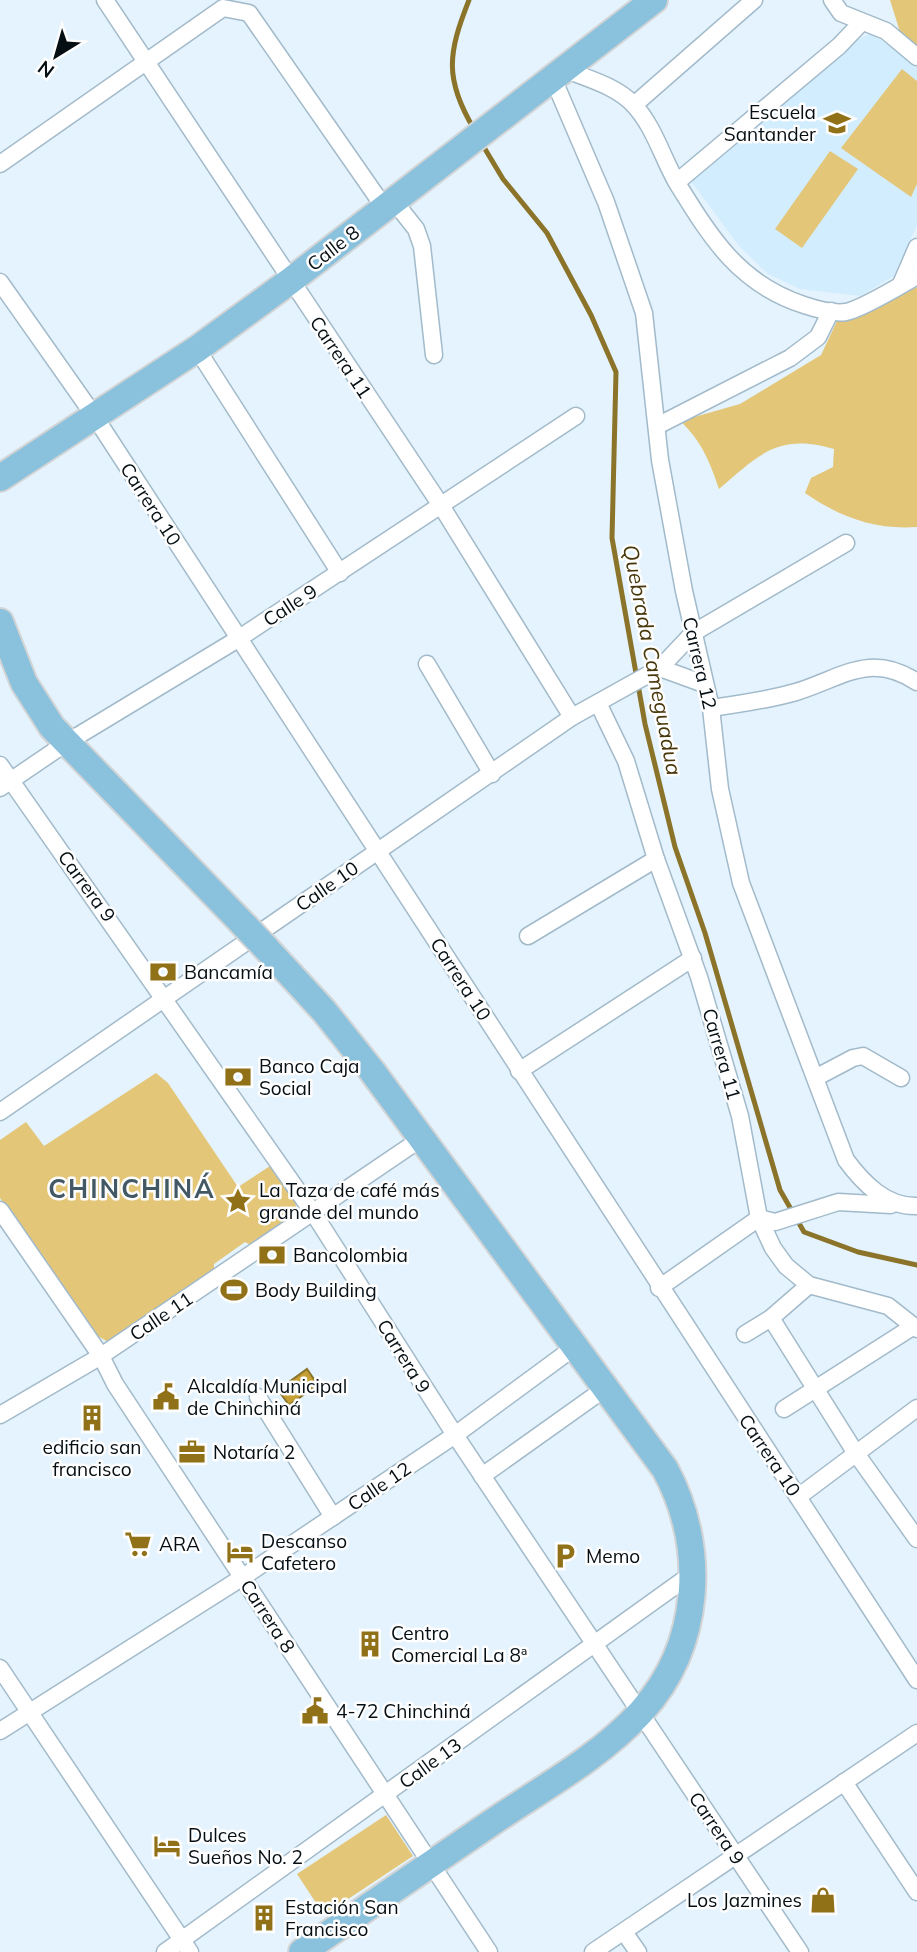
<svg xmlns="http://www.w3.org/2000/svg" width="917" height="1952" viewBox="0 0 917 1952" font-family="Mulish,sans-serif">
<rect width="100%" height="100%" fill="#e4f3fd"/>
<!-- built -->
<path fill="#d2edfe" d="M871,33L917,66V225L894,276L860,296L800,289L768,274L739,246L690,180L848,45Z"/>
<!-- green -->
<g fill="#e4c679">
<path d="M890,0H917V51L900,32Z"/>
<path d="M902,69L917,81V184L911,197L841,148Z"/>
<path d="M830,151L858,169L802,248L775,229Z"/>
<path d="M917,287V527C874,530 840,517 805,493L811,478L833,467L834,449C778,433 760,454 719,489C710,462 701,440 680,421L740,404L821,355L837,321L856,317Z"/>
<path d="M156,1073L168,1083L238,1187L270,1166C285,1173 298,1200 297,1216L256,1248L245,1242L214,1264V1278L110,1343L89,1331L0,1198V1140L26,1122L44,1146Z"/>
<path d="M386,1815L413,1856L324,1915L297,1874Z"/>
</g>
<!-- water -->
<path fill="#c59f32" stroke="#8b7429" stroke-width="2" d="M307,1369L318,1385L289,1405L278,1390Z"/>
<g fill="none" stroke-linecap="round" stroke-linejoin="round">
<!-- stream -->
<g stroke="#8b7429" stroke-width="5">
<path d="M469,0C448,53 444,79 474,129"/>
<path d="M482,144L503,179L547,233L591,315L616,372L612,538L645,724L675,847L705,933L780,1190L804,1232L858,1252L917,1265"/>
</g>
<!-- minor casing -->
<g stroke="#a2baca" stroke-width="19">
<g id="minor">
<path d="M105,0L442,507L572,717"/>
<path d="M832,0L841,13L886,31L917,57"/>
<path d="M562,68C585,78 615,85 633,104C654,126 662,157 677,183C711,238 739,284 804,305C816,309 833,314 846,312C862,309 901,285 917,276"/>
<path d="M552,76L606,202L644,313L660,460L684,591L711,708L720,789L741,883L846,1160C863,1183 886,1207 917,1206"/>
<path d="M634,105L754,0"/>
<path d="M0,164L223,8L249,13L384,207"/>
<path d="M677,182L839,46L861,23"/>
<path d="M393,200L416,229L422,246L434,355"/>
<path d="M0,282L95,417L917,1680"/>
<path d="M901,284L917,247"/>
<path d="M197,349L340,573"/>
<path d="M657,426L790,358L818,337L831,311"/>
<path d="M427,664L492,774"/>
<path d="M660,668L693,633L846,543"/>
<path d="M598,703L626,761L656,859L699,977L740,1116L759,1218L773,1248L786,1266L809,1285L888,1306L917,1329"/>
<path d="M711,708C740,704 768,700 796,692C842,678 870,651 917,682"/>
<path d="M0,765L314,1214L455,1435L800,1952"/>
<path d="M0,788L66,743L238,639L576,416"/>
<path d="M528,936L656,859"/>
<path d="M519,1071L693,958"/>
<path d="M817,1077L853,1058L863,1056L901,1078"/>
<path d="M0,1112L572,717L660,668L704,684"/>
<path d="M0,1210L101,1356L115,1384L489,1952"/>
<path d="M659,1288L759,1218L775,1222L838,1202L891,1205"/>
<path d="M771,1318L855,1452L917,1539"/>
<path d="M745,1334L771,1318L809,1285"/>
<path d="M258,1397L333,1517"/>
<path d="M784,1409L914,1326"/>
<path d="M0,1415L101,1356L422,1138"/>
<path d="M482,1476L607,1387"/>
<path d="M798,1497L917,1408"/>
<path d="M0,1668L190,1952"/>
<path d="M0,1731L243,1577L455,1435L576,1346"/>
<path d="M844,1782L917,1892"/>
<path d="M624,1932L638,1952"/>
<path d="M165,1952L693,1573"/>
<path d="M593,1952L917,1733"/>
</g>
</g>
<!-- primary casing -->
<g stroke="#d2d4d5" stroke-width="30">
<g id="primary">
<path d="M0,478L197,349L290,281L654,0"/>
<path d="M0,622L24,683L52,727L245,926"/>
<path d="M265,947L324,1011L372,1071L665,1469C707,1547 702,1645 641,1712C600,1757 541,1789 491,1823C428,1866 365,1909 302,1952"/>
</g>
</g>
<!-- minor -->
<use href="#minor" stroke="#fff" stroke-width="16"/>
<!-- primary -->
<use href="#primary" stroke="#8ac1dd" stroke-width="26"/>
<!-- primary-bridge casing -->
<g stroke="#d2d4d5" stroke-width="30" stroke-linecap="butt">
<path id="primary-bridge" d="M245,926L265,947"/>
</g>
<!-- primary-bridge -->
<use href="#primary-bridge" stroke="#8ac1dd" stroke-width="26"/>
</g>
<!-- icons -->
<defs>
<g id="school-bare" transform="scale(2.1)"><path d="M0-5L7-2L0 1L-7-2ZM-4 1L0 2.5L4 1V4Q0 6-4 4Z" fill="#907117" stroke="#fefefe" stroke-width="2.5" paint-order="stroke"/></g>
<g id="bank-bare" transform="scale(2.1)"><path d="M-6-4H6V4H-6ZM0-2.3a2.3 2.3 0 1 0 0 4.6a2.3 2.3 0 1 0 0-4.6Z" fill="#907117" stroke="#fefefe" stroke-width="2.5" paint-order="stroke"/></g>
<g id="sight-bare" transform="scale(2.1)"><path d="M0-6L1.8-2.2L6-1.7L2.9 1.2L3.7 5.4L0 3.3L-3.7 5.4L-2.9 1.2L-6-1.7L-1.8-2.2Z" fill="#907117" stroke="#fefefe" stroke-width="2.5" paint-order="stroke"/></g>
<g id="stadium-bare" transform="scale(2.1)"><path d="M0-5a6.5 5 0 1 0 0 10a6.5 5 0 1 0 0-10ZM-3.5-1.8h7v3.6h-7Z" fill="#907117" stroke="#fefefe" stroke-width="2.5" paint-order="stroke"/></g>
<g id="civic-bare" transform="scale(2.1)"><path d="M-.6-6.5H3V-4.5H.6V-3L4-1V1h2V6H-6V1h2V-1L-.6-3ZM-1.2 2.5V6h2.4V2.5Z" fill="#907117" stroke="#fefefe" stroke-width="2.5" paint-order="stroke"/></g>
<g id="building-bare" transform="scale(2.1)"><path d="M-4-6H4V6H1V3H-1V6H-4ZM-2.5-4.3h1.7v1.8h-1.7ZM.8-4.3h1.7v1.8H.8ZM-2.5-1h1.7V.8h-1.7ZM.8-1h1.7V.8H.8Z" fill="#907117" stroke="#fefefe" stroke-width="2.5" paint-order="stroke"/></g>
<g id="office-bare" transform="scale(2.1)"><path d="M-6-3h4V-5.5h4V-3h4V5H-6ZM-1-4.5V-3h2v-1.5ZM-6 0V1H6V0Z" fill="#907117" stroke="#fefefe" stroke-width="2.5" paint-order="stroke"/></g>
<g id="supermarket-bare" transform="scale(2.1)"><path d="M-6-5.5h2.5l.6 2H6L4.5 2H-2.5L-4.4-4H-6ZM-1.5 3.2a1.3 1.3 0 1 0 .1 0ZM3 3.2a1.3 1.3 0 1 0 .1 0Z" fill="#907117" stroke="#fefefe" stroke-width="2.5" paint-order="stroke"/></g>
<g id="hotel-bare" transform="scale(2.1)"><path d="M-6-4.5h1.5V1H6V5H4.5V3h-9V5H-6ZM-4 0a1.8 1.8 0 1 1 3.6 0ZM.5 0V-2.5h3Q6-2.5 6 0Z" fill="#907117" stroke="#fefefe" stroke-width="2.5" paint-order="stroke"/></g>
<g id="parking-bare" transform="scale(2.1)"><path d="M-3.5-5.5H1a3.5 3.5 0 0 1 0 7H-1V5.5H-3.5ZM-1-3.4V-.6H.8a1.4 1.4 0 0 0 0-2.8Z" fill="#907117" stroke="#fefefe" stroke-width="2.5" paint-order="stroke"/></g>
<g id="shop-bare" transform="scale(2.1)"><path d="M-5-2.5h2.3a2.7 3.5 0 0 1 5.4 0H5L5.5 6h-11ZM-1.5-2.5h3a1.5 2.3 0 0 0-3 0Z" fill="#907117" stroke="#fefefe" stroke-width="2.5" paint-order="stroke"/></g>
</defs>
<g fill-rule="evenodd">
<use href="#school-bare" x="837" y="123"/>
<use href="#bank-bare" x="163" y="972"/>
<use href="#bank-bare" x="238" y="1077"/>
<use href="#sight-bare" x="238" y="1201"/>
<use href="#bank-bare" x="272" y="1255"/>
<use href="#stadium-bare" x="234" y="1290"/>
<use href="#civic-bare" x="166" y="1397"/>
<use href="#building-bare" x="92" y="1418"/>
<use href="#office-bare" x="192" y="1452"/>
<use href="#supermarket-bare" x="138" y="1544"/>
<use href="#hotel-bare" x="240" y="1552"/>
<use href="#parking-bare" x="565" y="1556"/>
<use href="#building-bare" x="370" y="1644"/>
<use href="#civic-bare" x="315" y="1711"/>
<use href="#hotel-bare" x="167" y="1846"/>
<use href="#shop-bare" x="823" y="1900"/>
<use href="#building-bare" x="264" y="1918"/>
</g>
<g text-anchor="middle" stroke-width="5" stroke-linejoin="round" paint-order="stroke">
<!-- poi labels -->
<g font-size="19" fill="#050e13" stroke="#fefefe" text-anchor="start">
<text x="816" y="119" text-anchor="end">Escuela<tspan x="816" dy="22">Santander</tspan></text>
<text x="184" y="979">Bancamía</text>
<text x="259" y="1073">Banco Caja<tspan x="259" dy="22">Social</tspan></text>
<text x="259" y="1197">La Taza de café más<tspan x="259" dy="22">grande del mundo</tspan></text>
<text x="293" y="1262">Bancolombia</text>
<text x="255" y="1297">Body Building</text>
<text x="187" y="1393">Alcaldía Municipal<tspan x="187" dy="22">de Chinchiná</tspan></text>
<text x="92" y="1454" text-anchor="middle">edificio san<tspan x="92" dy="22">francisco</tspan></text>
<text x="213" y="1459">Notaría 2</text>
<text x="261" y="1548">Descanso<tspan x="261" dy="22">Cafetero</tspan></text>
<text x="159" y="1551">ARA</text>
<text x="586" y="1563">Memo</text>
<text x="391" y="1640">Centro<tspan x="391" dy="22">Comercial La 8ª</tspan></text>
<text x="336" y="1718">4-72 Chinchiná</text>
<text x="188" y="1842">Dulces<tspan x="188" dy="22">Sueños No. 2</tspan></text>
<text x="802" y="1907" text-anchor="end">Los Jazmines</text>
<text x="285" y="1914">Estación San<tspan x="285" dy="22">Francisco</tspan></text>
</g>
<!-- street labels -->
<g font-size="19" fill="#050e13" stroke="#fefefe">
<text transform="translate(333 248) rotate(-38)" y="7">Calle 8</text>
<text transform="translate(341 357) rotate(56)" y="7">Carrera 11</text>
<text transform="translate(151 504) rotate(57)" y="7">Carrera 10</text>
<text transform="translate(290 605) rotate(-33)" y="7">Calle 9</text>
<text transform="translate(700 663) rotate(77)" y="7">Carrera 12</text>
<text transform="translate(87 886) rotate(54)" y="7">Carrera 9</text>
<text transform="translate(327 886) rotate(-35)" y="7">Calle 10</text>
<text transform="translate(461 979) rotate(57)" y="7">Carrera 10</text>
<text transform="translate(722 1054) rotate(74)" y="7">Carrera 11</text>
<text transform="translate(161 1316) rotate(-34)" y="7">Calle 11</text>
<text transform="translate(404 1356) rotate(58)" y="7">Carrera 9</text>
<text transform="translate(770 1455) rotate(56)" y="7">Carrera 10</text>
<text transform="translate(379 1486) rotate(-34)" y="7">Calle 12</text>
<text transform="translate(268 1616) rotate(57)" y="7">Carrera 8</text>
<text transform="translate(430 1763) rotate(-36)" y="7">Calle 13</text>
<text transform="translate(717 1828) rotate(56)" y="7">Carrera 9</text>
</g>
<!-- water labels -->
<g font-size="21" font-style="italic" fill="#47370a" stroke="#fefefe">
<text transform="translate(652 660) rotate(79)" y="7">Quebrada Cameguadua</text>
</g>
<!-- district labels -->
<g font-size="26" font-weight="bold" letter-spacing="2" fill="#425865" stroke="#fefefe">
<text x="132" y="1198">CHINCHINÁ</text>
</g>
</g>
<!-- north arrow -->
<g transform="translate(56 56) rotate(217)" stroke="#fefefe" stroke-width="5" paint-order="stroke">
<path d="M0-5L12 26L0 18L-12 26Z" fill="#050e13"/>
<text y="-10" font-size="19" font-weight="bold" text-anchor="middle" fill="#050e13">N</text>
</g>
</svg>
